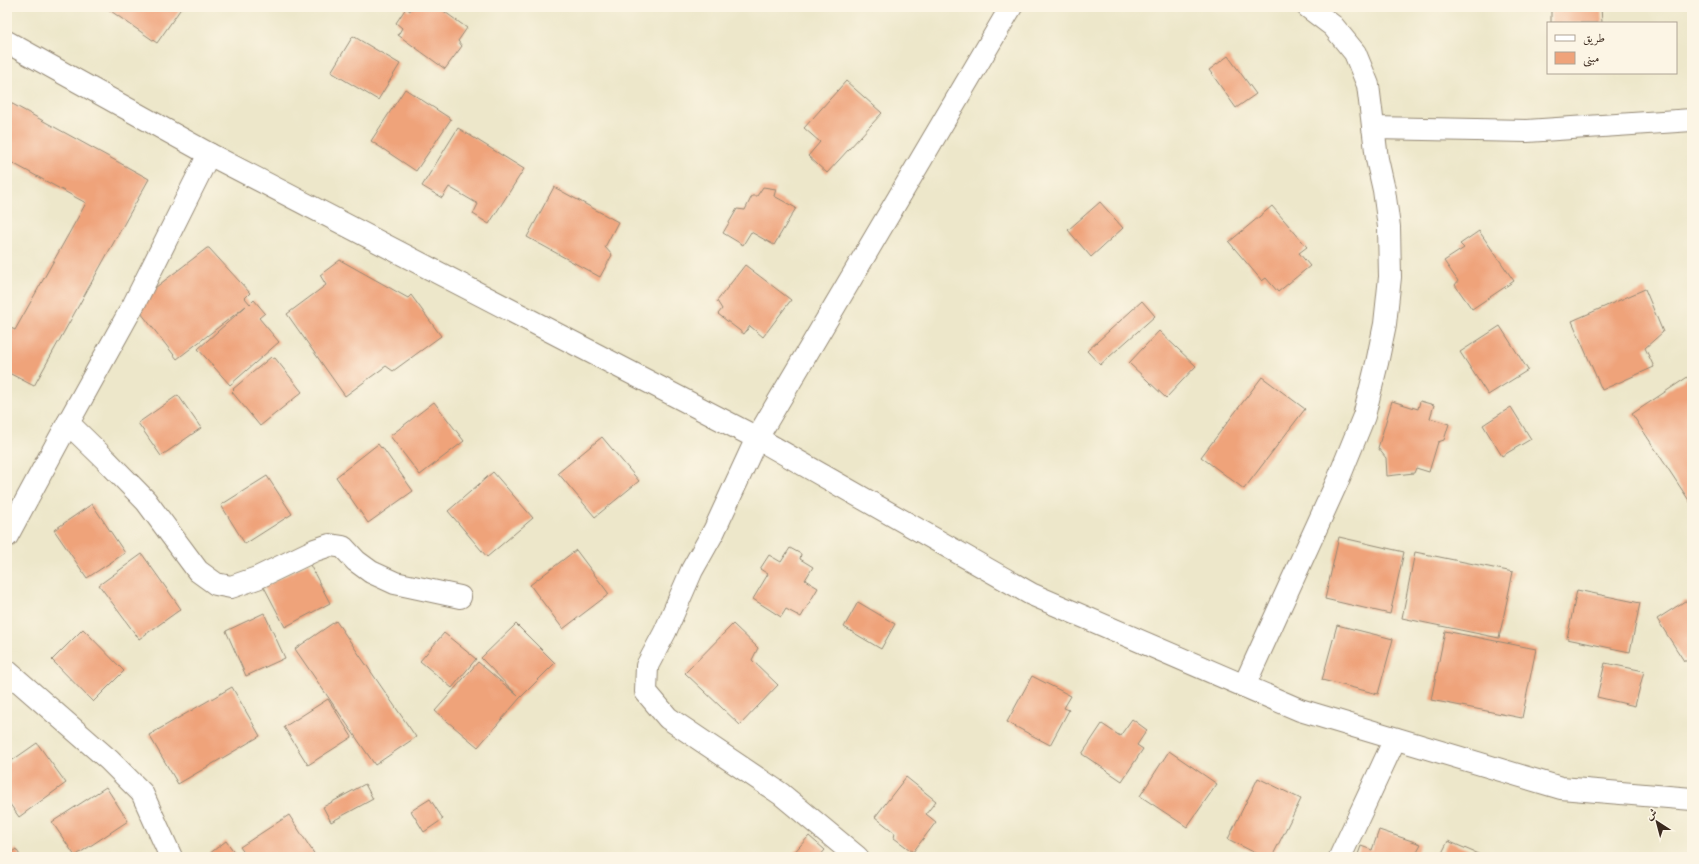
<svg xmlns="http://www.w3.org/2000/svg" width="1699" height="864" viewBox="0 0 1699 864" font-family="'IM FELL English',Amiri,serif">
<rect width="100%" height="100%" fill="#fcf5e5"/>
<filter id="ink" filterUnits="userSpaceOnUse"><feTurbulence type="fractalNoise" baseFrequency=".025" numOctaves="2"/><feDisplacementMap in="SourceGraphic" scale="8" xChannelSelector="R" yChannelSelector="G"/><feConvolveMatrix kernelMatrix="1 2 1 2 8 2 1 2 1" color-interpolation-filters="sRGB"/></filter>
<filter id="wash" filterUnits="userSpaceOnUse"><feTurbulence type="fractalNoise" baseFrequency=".012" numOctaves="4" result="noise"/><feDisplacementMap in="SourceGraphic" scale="16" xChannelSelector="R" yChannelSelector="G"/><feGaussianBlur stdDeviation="0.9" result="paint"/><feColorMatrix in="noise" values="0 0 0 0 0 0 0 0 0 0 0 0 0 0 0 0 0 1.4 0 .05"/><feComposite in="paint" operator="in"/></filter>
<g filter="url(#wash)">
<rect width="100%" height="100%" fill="#ede7ca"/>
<g id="blocks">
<!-- building -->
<g fill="#efa37a">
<path d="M105,7H182L157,43Z"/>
<path d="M413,7H438L467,28L458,41L462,46L445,69L398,35L402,28L396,23L406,8L410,11Z"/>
<path d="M1551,7H1601L1602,23H1551Z"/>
<path d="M353,36L400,64L378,100L331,72Z"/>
<path d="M1228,56L1256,94L1236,108L1209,70Z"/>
<path d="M846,81L882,113L827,173L808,156L820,142L804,128Z"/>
<path d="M405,89L451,119L416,171L371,141Z"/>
<path d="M7,101L149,179L34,386L7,372V326L15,330L86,203L7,160Z"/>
<path d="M458,128L524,169L489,224L473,214L478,204L449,187L442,198L422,186Z"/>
<path d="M554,187L618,222L605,247L612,255L600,277L527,237Z"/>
<path d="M763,187L776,189L774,196L796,208L774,245L751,232L743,245L723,233L737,209L745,210L752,196H757Z"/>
<path d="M1100,202L1123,228L1091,257L1068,230Z"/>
<path d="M1272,206L1307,247L1299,253L1310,266L1278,292L1266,278L1262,281L1229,242Z"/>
<path d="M1479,231L1514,281L1472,309L1455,285L1458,281L1444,261L1464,248L1460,244Z"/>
<path d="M207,248H209L250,293L245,298L250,304L254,300L265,313L259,318L279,342L230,385L198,349L246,306L177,359L134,304Z"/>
<path d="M340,260L408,298L411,295L441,336L393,371L386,366L345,396L287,314L326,285L320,275Z"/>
<path d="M745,265L791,300L763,337L750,326L744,334L718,314L722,309L717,301Z"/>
<path d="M1645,289L1663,332L1645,348L1654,367L1602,390L1572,321Z"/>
<path d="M1142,301L1155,316L1100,365L1087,351Z"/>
<path d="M1500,326L1528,370L1488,395L1460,352Z"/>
<path d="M1159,331L1196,366L1166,398L1129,363Z"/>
<path d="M271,357L273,359L275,358L302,392L260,426L232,392L234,390L233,389Z"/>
<path d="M1692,374V505L1632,414Z"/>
<path d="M1262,377L1305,409L1244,489L1201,457Z"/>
<path d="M178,395L201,428L161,456L138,423Z"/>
<path d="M1392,401L1418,409L1420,401L1434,405L1430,418L1449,424L1444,440L1438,442L1429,472L1416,468L1414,473L1387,476L1386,458L1378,448Z"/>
<path d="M434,402L464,441L420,475L390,436Z"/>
<path d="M1511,407L1531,439L1502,456L1483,425Z"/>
<path d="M602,437L639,481L595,517L558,473Z"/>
<path d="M378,444L381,448L382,447L413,491L368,523L336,477Z"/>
<path d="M493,472L533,518L487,557L448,511Z"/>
<path d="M267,476L292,514L245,544L221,505Z"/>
<path d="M92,504L125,553L87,578L54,530Z"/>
<path d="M1339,537L1404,552L1390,614L1325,599Z"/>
<path d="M790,548L801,554L800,559L813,567L805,580L818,588L801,617L786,609L781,617L753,599L768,574L760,569L769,555L781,562Z"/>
<path d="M576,550L609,594L563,629L530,585Z"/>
<path d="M1415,552L1513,572L1499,638L1402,618Z"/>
<path d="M142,554L181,609L139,639L99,585Z"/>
<path d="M309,563L330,603L285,627L264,587Z"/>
<path d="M1577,590L1640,603L1630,652L1567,639Z"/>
<path d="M1685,601L1692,603V661H1684L1657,619Z"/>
<path d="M858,602L895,624L881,649L844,627Z"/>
<path d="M264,613L285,658L246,676L226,631Z"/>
<path d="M336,621L416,737L375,765L295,649Z"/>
<path d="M516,624L555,663L520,698L478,747L435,711L478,662L518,696L481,658Z"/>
<path d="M733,624L758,648L752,660L778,685L740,725L685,673Z"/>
<path d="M1337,625L1393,639L1378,694L1322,680Z"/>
<path d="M83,629L124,671L93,702L52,660Z"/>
<path d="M1445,631L1536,649L1522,718L1431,700Z"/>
<path d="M444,633L476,659L452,688L420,661Z"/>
<path d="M1605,663L1644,671L1635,706L1597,697Z"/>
<path d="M1032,676L1071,696L1064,708L1069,710L1050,745L1007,722Z"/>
<path d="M232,687L260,736L178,784L149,735Z"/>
<path d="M328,699L352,737L308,765L284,727Z"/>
<path d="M1132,719L1147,730L1137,745L1143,749L1122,781L1082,754L1102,724L1120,736Z"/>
<path d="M37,743L66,783L19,817L7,800V764Z"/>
<path d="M1169,751L1217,784L1187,827L1140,796Z"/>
<path d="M906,777L936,801L926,814L936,822L913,852L894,838L895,833L875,817Z"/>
<path d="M1258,778L1301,799L1272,857H1263L1228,839Z"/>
<path d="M365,784L373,799L331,822L323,807Z"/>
<path d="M106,787L128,821L75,856L52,822Z"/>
<path d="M430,799L443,819L424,832L411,811Z"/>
<path d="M289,815L315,855L312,857H247L240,847Z"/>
<path d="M1379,830L1421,844L1414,857H1357L1361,846L1372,850Z"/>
<path d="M809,836L825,850L819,857H790Z"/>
<path d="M226,841L238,857H205Z"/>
<path d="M1448,841L1485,857H1440Z"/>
<path d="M16,849L21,857H7V856Z"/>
</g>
</g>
</g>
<g filter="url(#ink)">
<use href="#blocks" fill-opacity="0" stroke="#948874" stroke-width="1"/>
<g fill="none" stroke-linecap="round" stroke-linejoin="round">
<!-- minor casing -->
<g stroke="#948874" stroke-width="24">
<g id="minor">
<path d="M7,42L209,154L757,438L1031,594L1300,710L1561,788L1692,799"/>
<path d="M1373,128L1527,131L1692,120"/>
<path d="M68,423L106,460L146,501L198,571L216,584L231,587L257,578L315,550L330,545L343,547L356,561L371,572L395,583L460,597"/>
<path d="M7,536L68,423L134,304L209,154"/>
<path d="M7,671L109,760L142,793L171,857"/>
<path d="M1244,686L1338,480L1364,416L1377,363L1385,324L1390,277L1389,227L1384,190L1377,159L1368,85L1355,53L1333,26L1308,7"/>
<path d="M857,857L781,794L668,718L646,692L647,666L665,632L692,570L714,531L757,438L1011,7"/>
<path d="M1340,857L1395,739"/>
</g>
</g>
<!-- minor -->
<use href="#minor" stroke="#fff" stroke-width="22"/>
</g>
</g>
<!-- margin -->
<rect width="1699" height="864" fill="none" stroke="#fcf5e5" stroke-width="24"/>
<!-- legend -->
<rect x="1547" y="22" width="130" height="52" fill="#fcf5e5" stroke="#afa495"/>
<rect x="1555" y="35" width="20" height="6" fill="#ffffff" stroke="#afa495"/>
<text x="1583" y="42" font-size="12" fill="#3b2a1e">طريق</text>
<rect x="1555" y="52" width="20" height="12" fill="#efa37a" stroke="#afa495"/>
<text x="1583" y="62" font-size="12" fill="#3b2a1e">مبنى</text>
<!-- north arrow -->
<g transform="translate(1657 822) rotate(324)" stroke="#fcf5e5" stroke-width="3" paint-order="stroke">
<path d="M0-3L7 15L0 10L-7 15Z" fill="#3b2a1e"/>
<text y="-6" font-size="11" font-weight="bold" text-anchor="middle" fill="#3b2a1e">ش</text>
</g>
</svg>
